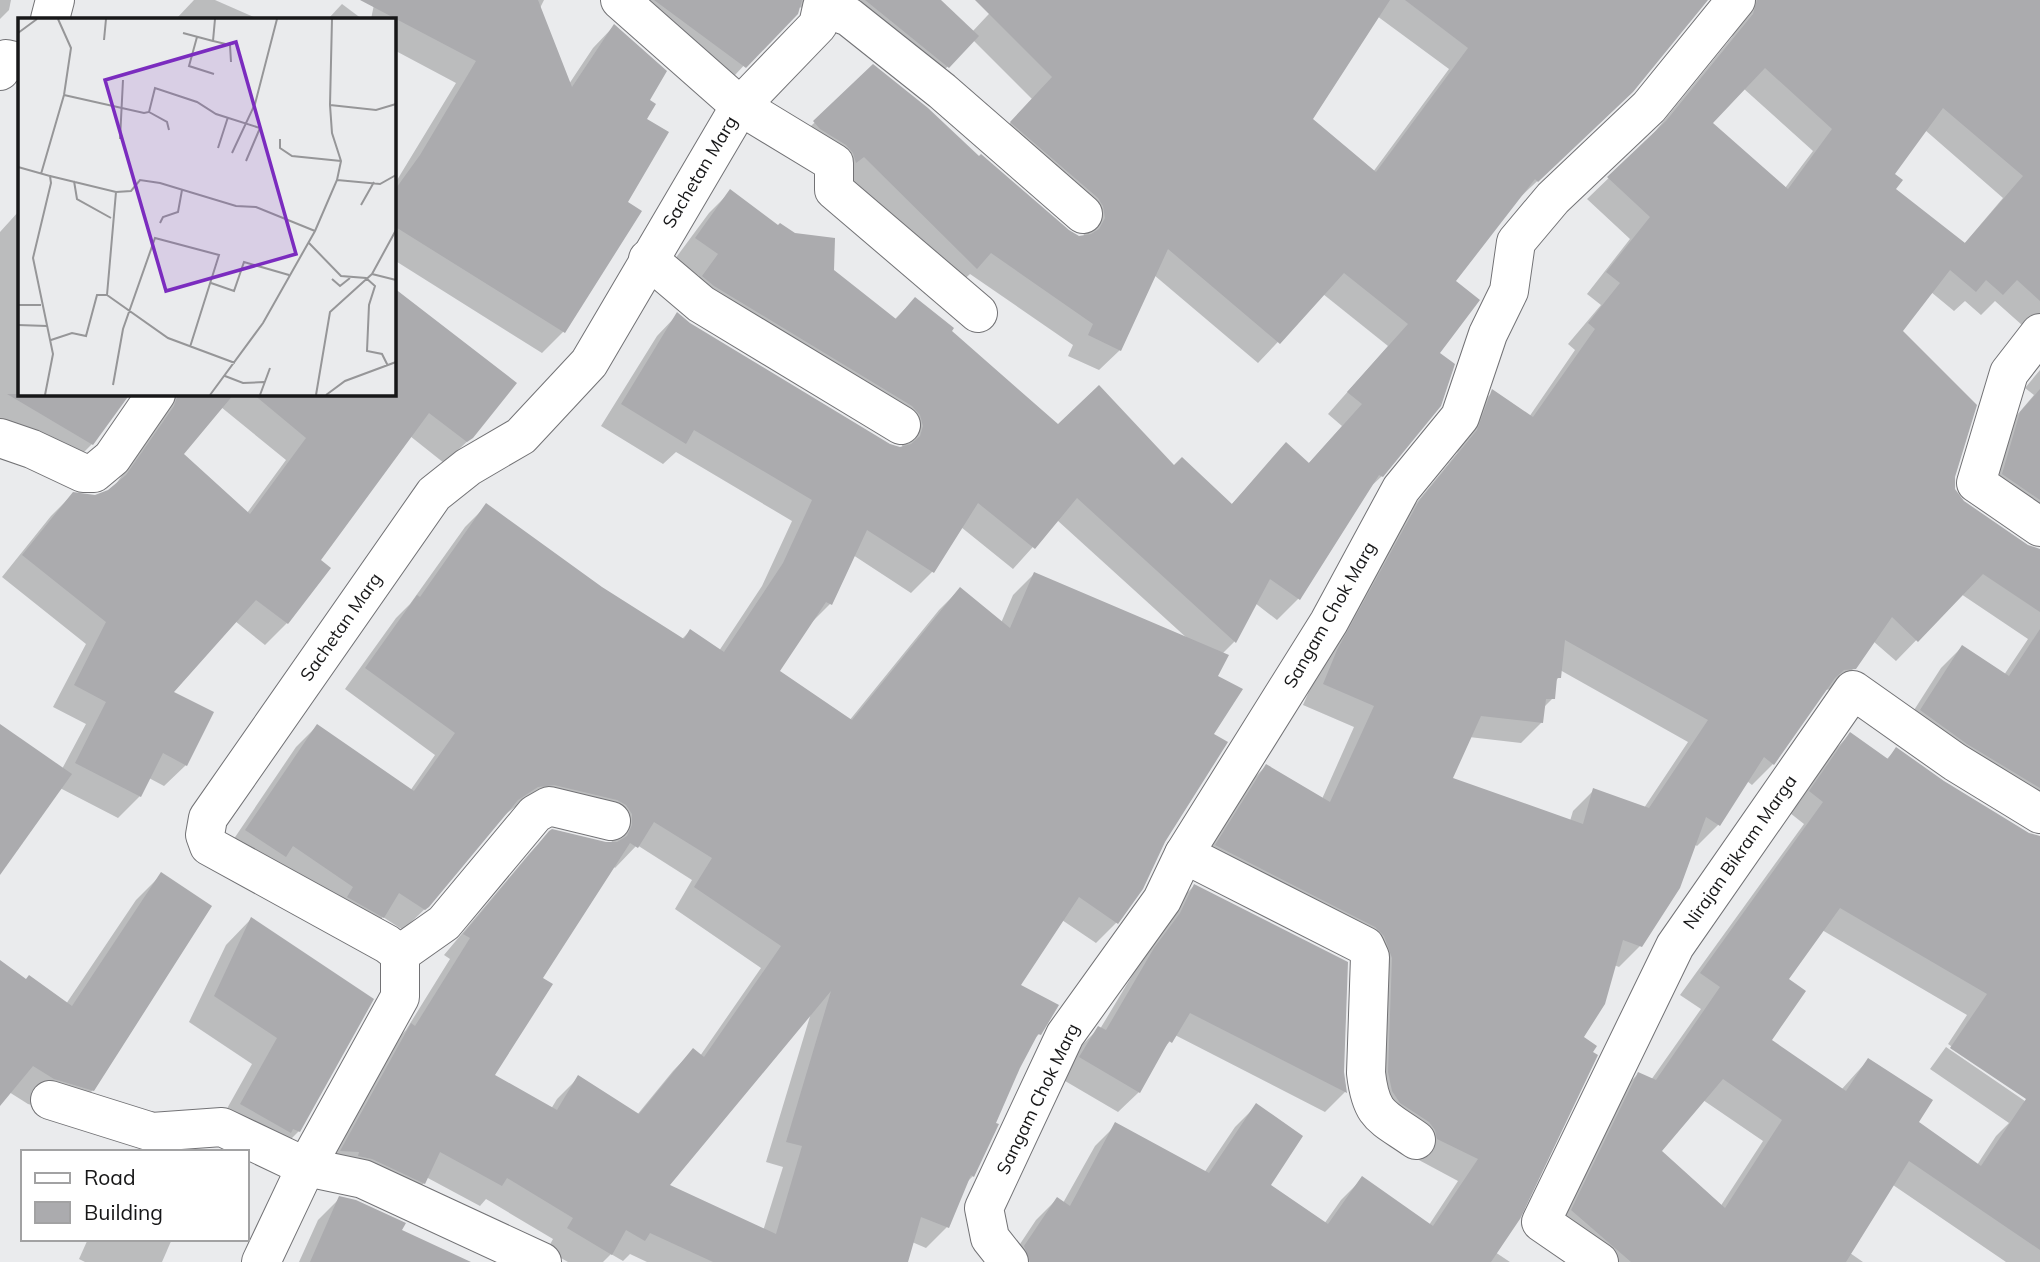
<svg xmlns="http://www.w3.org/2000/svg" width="2040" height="1262" viewBox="0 0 2040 1262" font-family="Mulish,sans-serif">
<rect width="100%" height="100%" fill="#eaebed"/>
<!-- shadow -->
<g fill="#0003" fill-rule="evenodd">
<path d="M0,0H11L9,10L0,19Z"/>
<path d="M194,0H215L258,19H176Z"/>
<path d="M375,0H544L540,8L569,84L593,48L614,26L648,101L645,120L625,203L563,332L542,353L394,260V185L456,83L394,50V19H371Z"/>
<path d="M625,0H938L972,32L1002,0H1707L1610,113L1516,201L1454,281L1437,354L1382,476L1367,490L1298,599L1277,620L1255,603L1234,642L1222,654L1216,676L1212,734L1164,842L1117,922L1096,943L1062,920L1018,986L1039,1034L1032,1041L1019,1067L973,1176L966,1183L947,1227L926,1248L912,1242L906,1262H647L630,1254L623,1261L611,1254L603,1262H568L547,1250L553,1239L486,1199L480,1206L426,1177L424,1183L403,1204L320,1172L390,1046L406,1030L450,959L444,955L529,854L550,832L612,844L611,836L515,807L503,816L428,906L406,927L403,930L383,917L362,937L225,852L296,747L317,726L410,791L435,755L345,689L396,618L410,604L465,527L486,506L601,588L682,639L690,631L719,651L762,586L792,521L676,452L663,464L601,426L657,336L677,315L689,324L889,445L903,449L899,435L682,298L699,276L675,259L709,213L730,192L894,320L915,299L1058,427L1174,467L1231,505L1286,445L1308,464L1342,426L1328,414L1388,346L1323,294L1258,363L1154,275L1120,350L1099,370L1068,356L1073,345L970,274L955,288L793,143L873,67L979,159L1068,232L1079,237H1084L1083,228L991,144L1032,99L973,40L926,89L814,10L798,7L723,88ZM1377,16L1449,69L1373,172L1311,119ZM1057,520L1188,639L1034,574L1013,595L1001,623L960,589L939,610L849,721L777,672L808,626L830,604L853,555L911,593L932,572L961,527L1013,569ZM637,845L692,880L675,909L761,968L700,1056L693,1050L673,1071L637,1115L578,1078L557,1099L551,1109L493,1076L541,978L613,866L615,868ZM811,1013L766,1162L783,1167L763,1231L667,1186Z"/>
<path d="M1720,0H2040V341L1995,301L1981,315L1965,301L1954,311L1931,292L1901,331L1953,477L1954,492L1962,502L2027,547L2040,550V830L1900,732L1941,668L1962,647L2004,675L2028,639L1961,594L1896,661L1873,641L1855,667L1833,689L1824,690L1773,764L1752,785L1747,781L1718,825L1697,846L1694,844L1640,946L1619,967L1614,965L1581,1037L1495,1252L1510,1262H1008L1036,1220L1057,1199L1063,1203L1095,1146L1116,1125L1204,1173L1235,1127L1256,1106L1269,1185L1324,1224L1341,1200L1362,1179L1429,1225L1458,1181L1417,1159L1415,1151L1380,1124L1364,957L1196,867L1245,787L1266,766L1322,799L1354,727L1303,705L1317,673L1399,524L1457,453L1472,412L1493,392L1529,417L1575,350L1568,344L1601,305L1587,294L1630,239L1587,199L1649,139L1732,37L1737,25ZM1743,88L1813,151L1785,188L1710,124ZM1925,130L2003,198L1964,244L1894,190L1893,175ZM1560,670L1688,742L1644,808L1594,790L1573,811L1570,821L1451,779L1469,737L1521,743L1542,722L1543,708L1553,698L1555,682L1559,677Z"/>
<path d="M342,4L362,19H328Z"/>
<path d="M19,211V394H132L126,395L92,444L70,466L0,424V232Z"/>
<path d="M394,290L514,383L472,437L444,463L410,436L318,560L287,623L265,645L235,621L172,692L186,765L164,786L149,778L140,796L118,818L60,788L0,868V735L62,769L86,724L53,707L86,644L2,577L51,516L73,494L94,497L108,492L114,487L153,430L136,394H394ZM221,407L286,460L247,513L181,454Z"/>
<path d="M2040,370V543L1982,495L2000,435L2034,395L2025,388Z"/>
<path d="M1850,734L1886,760L1896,749L1943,782L2028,834L2040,837V1262H2006L1893,1185L1850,1253L1863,1262H1585L1551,1231L1617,1095L1638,1074L1651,1080L1701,1009L1680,995L1804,824L1790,813L1830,755ZM1822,930L1967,1015L1948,1044L2038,1105V1110L1946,1047L1930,1069L2009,1123L1996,1136L1977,1165L1916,1122L1868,1060L1841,1090L1770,1040L1787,979ZM1703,1100L1763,1141L1720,1207L1660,1151Z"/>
<path d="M161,875L93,1090L67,1115L28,1104L9,1092L0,1104V962L26,981L66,1004L136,900Z"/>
<path d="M1194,886L1342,1072L1345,1092L1325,1112L1175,1035L1161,1052L1139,1092L1118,1112L1060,1078L1078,1049L1099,1028L1100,1029L1174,906Z"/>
<path d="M251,919L299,1131L273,1157L215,1130L252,1064L189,1022L226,945Z"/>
<path d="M340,1198L400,1231L466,1262H299L318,1220Z"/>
<path d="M88,1239H172L162,1262H85L79,1259Z"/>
</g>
<!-- building -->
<g fill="#ababae" fill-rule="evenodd">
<path d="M360,0H538L572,87L614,24L667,71L650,100L656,104L647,119L669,132L628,202L642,211L565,333L394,226V191L420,155L476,61Z"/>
<path d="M654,0H802L798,14L746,68Z"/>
<path d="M865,0H941L979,36L949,68Z"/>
<path d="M975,0H1390L1313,119L1376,172L1468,48L1405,0H1708L1633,92L1538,182L1535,179L1456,281L1480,300L1440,353L1455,364L1441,406L1383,477L1379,475L1300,600L1270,579L1236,643L1077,498L1035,549L978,503L934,573L867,530L832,605L826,602L780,671L852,720L960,587L1010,628L1034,572L1229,655L1218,676L1243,689L1214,734L1228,742L1165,842L1143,889L1118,924L1079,897L1021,985L1059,1005L1041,1035L1038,1034L1020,1068L996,1123L999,1124L974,1177L971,1175L949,1228L921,1217L908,1262H713L650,1233L645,1241L626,1230L612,1255L567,1228L573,1218L507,1178L502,1186L440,1152L425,1184L372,1159L358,1156L359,1152L340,1151L411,1023L415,1026L470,938L463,934L549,831L552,829L606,842H617L627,836L632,825V814L626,805L617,800L554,785L538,787L518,800L429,907L425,910L399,893L384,918L347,897L353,887L293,846L286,857L245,830L317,724L414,791L455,733L365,668L417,595L420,597L486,503L602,587L684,639L690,629L724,652L783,563L812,500L694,430L686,444L621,404L677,312L690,323L890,444L900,447L911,444L920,436L923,426L920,415L912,406L714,286L702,276L718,254L695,238L730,189L778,225L780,223L795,233L835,238L834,270L896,319L915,297L954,328L952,331L1058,424L1099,385L1174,465L1182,457L1232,504L1286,442L1309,463L1362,404L1347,392L1408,324L1344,273L1280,344L1168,249L1121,351L1088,335L1093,324L991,253L977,269L864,157L856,163L853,153L846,145L820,129L813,121L873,64L928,108L979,156L981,154L1069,230L1079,236L1091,234L1099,229L1105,218L1103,206L1098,198L1010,122L1052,77ZM654,822L712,858L694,887L781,946L704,1057L693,1048L639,1114L578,1075L557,1110L495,1075L553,984L543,978L630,843L638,848ZM831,991L786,1142L802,1146L776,1234L670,1185Z"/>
<path d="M1757,0H2040V301L2017,280L2003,295L1986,280L1976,292L1950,270L1903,331L1977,405L1955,477V489L1964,501L2028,545L2040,549V612L1983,574L1918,642L1892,617L1856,669L1844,670L1835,678L1774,765L1764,757L1720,826L1706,817L1680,888L1642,947L1623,940L1605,1004L1584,1037L1597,1046L1593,1052L1598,1055L1520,1219L1491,1262H1030L1024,1246L1057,1197L1070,1206L1115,1122L1209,1173L1256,1103L1303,1136L1271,1185L1328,1224L1362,1176L1433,1226L1478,1159L1437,1139L1435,1130L1429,1122L1400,1103L1392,1091L1388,1072L1392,958L1384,936L1375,927L1215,845L1266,764L1330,802L1374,706L1323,684L1337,650L1419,501L1477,430L1492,389L1533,417L1595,329L1588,323L1620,283L1606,272L1650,217L1607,177L1666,121L1753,14ZM1765,68L1832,129L1788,189L1713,123ZM1943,108L2023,176L1965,243L1896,189L1903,180L1895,174ZM1565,640L1708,720L1649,808L1593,788L1583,824L1453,778L1481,716L1543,723L1546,699H1555L1557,678H1561Z"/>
<path d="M394,288L517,383L473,438L467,442L429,413L321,560L331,568L288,624L256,600L174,692L214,712L187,766L163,753L141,797L75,763L106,702L74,685L106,622L22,555L73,492L95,495L108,490L126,475L174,406L178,394H234L184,454L250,514L306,438L253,394H394Z"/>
<path d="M2040,389V500L2002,474L2020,412Z"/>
<path d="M7,394H130L93,445Z"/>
<path d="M2040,629V788L1967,744L1920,710L1962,645L2009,676Z"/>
<path d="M0,724L72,774L0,875Z"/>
<path d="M1850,732L1888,759L1896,747L1944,781L2029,833L2040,836V1250L1909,1161L1846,1262H1631L1571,1210L1638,1072L1656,1080L1720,987L1700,973L1823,802L1809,791ZM1840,908L1987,994L1950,1048L2026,1099L1981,1166L1919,1122L1933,1100L1868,1058L1846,1091L1772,1040L1806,991L1789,979ZM1723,1079L1782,1120L1725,1208L1662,1151Z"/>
<path d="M161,872L212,906L94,1091L54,1079L33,1066L0,1106V960L26,979L29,975L72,1006Z"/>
<path d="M1194,884L1348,962L1344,1072L1347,1093L1190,1013L1172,1043L1169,1041L1140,1093L1079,1057L1098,1026L1106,1030L1154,948L1180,913Z"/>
<path d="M251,917L374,999L300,1132L293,1129L291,1133L240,1104L277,1038L214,996Z"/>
<path d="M339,1196L356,1200L406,1223L402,1230L471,1262H310Z"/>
</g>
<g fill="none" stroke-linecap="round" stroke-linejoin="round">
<!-- minor casing -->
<g stroke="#727275" stroke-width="40">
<g id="minor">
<path d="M620,0L740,106L834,163V190L978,313"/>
<path d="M50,19L55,0"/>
<path d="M0,71L6,59L19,62"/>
<path d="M648,259L701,304L901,425"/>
<path d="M2040,333L2009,373L1976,483L2040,527"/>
<path d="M0,438L32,449L83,473H94L112,458L156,394"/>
<path d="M1184,854L1365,946L1370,957L1366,1073C1371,1117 1382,1116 1416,1140"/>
<path d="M400,954L444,923L535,814L549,806L611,821"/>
<path d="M50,1100L152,1132L222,1127L306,1167L363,1179L542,1262"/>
<path d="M261,1262L306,1167L400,997V954L387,944L209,846L205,835L208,818L434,494L468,467L521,436L589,363L740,106L818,25L822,7L849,17L942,91L1083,214"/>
<path d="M1009,1262L990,1238L984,1208L1065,1035L1162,900L1184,854L1329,622L1401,489L1460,417L1488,334L1509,291L1516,242L1553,198L1649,107L1736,0"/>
<path d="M1599,1262L1541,1222L1675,946L1853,690L1955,762L2040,814"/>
</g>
</g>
<!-- minor -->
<use href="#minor" stroke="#fff" stroke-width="38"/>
</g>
<g text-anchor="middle" stroke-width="6" stroke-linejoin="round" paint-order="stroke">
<!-- street labels -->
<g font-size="18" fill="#171718" stroke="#fff">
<text transform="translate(700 172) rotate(-59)" y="6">Sachetan Marg</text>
<text transform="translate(1330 615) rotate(-60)" y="6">Sangam Chok Marg</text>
<text transform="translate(341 627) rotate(-55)" y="6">Sachetan Marg</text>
<text transform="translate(1740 852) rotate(-55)" y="6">Nirajan Bikram Marga</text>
<text transform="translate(1038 1099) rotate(-64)" y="6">Sangam Chok Marg</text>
</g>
</g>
<!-- overview -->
<g transform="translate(18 18)">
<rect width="378" height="378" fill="#eaebed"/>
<path fill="none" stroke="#969698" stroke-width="2" d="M197,1L195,23L212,27L213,44M0,15L19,1M165,15L195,23M179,19L171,48L196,56M86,22L88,1M46,77L126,95L131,94L137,70L179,84L198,96L242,110L228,143M312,87L358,92L378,86M131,94L149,104L151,112M102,121L105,62M262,121V130L274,138L323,143M200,130L210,99M214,135L237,86L259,1M0,149L32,158L33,165L15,240L35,336L27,377M23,156L46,77L53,30L40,1M32,158L98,174L113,173L122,162L142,165L218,188L238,189L297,213M319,162L362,166L378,157M56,163L59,181L93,200M343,187L356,164M142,205L145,199L160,194L164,172M290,224L323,258L348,260L357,268L351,287L349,333L364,336L370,348M354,256L378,212M354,256L378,262M314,261L322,268L332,260M193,265L216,273L226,244L271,257M89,277L150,320L217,345M89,277L98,174M0,287H23M0,307L29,308M33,322L54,315L68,318L79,277H89M207,358L225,365L246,364M95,367L105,311L137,220L201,237L172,329M192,377L245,305L297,213L319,162L323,143L314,115L312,87L314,1M242,377L252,350M298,377L312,294L354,256M308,377L327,363L378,344"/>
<path fill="#7b2cbf" fill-opacity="0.15" stroke="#7b2cbf" stroke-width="3.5" d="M218,24L278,236L148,273L87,62Z"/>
<rect width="378" height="378" fill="none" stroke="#171718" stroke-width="3.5"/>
</g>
<!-- legend -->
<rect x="21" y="1150" width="228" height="91" fill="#ffffff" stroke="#a2a2a3" stroke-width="2"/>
<rect x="35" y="1173" width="35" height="10" fill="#ffffff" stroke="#a2a2a3" stroke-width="2"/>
<text x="84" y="1185" font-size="21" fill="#171718">Road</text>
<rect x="35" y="1202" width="35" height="21" fill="#ababae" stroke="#a2a2a3" stroke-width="2"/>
<text x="84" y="1220" font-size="21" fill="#171718">Building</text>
</svg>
